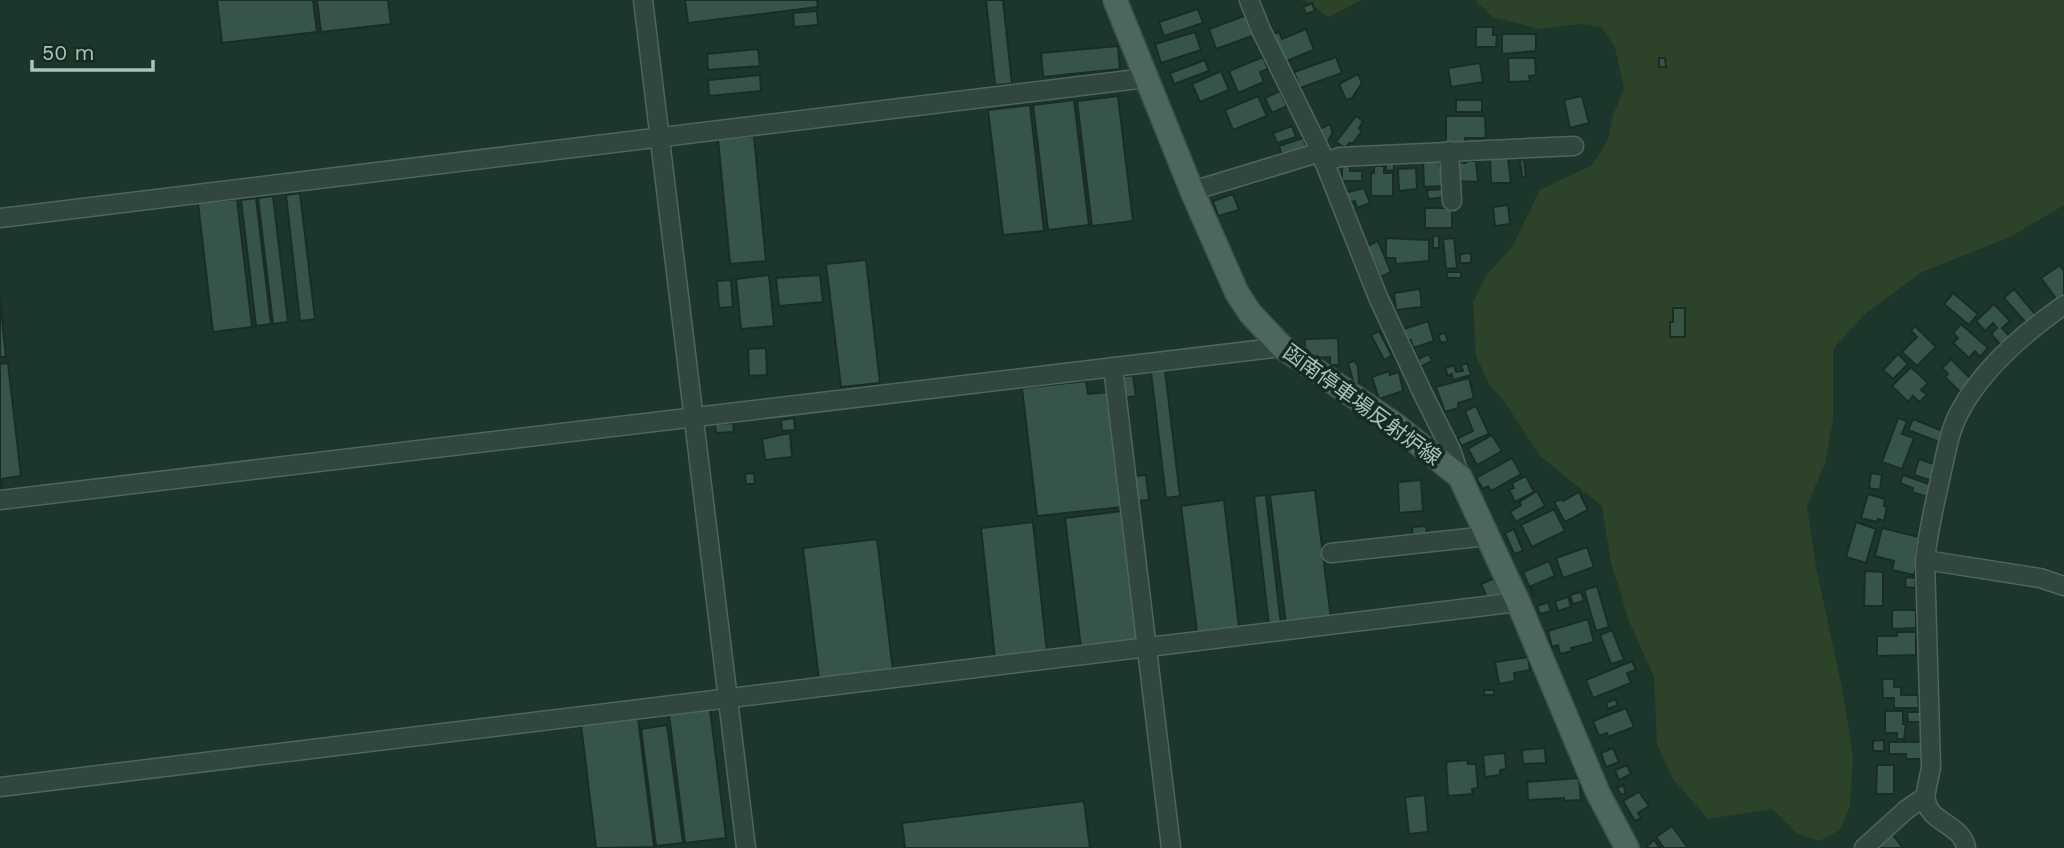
<svg xmlns="http://www.w3.org/2000/svg" width="2064" height="848" viewBox="0 0 2064 848" font-family="'Work Sans','Noto Sans JP',sans-serif">
<rect width="100%" height="100%" fill="#1d362b"/>
<!-- green -->
<g fill="#2c4229">
<path d="M1304,0H1361L1329,17Z"/>
<path d="M1475,0H2064V205L2010,237L1922,272L1866,313L1833,349V420L1825,463L1807,506L1816,567L1842,688L1853,756L1850,806L1840,830L1819,841L1797,833L1772,809L1708,819L1673,779L1657,744L1654,677L1629,621L1611,563L1602,506L1540,456L1504,401L1490,386L1476,356L1473,303L1486,276L1512,247L1540,190L1592,165L1608,140L1613,115L1624,89L1615,47L1601,27L1580,24L1539,29L1493,17Z"/>
</g>
<!-- building -->
<g fill="#365447" stroke="#192d24" stroke-width="2">
<path d="M217,0H313L317,32L222,43Z"/>
<path d="M317,0H388L391,24L321,32Z"/>
<path d="M685,0H817L818,7L688,23Z"/>
<path d="M986,0H1003L1012,84L995,85Z"/>
<path d="M1312,3L1315,11L1306,14L1303,7Z"/>
<path d="M1198,9L1203,23L1164,36L1159,22Z"/>
<path d="M817,11L818,25L794,27L793,13Z"/>
<path d="M1247,15L1255,35L1216,49L1209,29Z"/>
<path d="M1476,27H1493V35H1497L1496,47H1476Z"/>
<path d="M1306,29L1314,50L1284,62L1273,34L1279,32L1282,39Z"/>
<path d="M1195,32L1201,50L1161,63L1155,44Z"/>
<path d="M1502,34H1536V51L1502,54Z"/>
<path d="M1118,46L1120,69L1043,77L1041,53Z"/>
<path d="M758,49L760,66L708,70L707,54Z"/>
<path d="M1263,57L1268,69L1260,72L1264,82L1238,93L1229,71Z"/>
<path d="M1336,57L1342,73L1300,88L1294,72Z"/>
<path d="M1508,58H1535L1536,75L1529,76L1530,81L1509,82Z"/>
<path d="M1659,58H1665L1666,67H1659Z"/>
<path d="M1205,60L1209,71L1174,84L1170,73Z"/>
<path d="M1480,63L1483,82L1451,87L1448,68Z"/>
<path d="M1221,71L1229,90L1200,102L1192,84Z"/>
<path d="M1358,74L1362,83L1352,98L1346,100L1339,84Z"/>
<path d="M760,75L761,91L709,96L708,80Z"/>
<path d="M1280,91L1287,106L1272,113L1265,98Z"/>
<path d="M1118,96L1133,221L1092,226L1077,101Z"/>
<path d="M1258,96L1267,116L1233,130L1225,110Z"/>
<path d="M1582,96L1589,123L1570,128L1564,100Z"/>
<path d="M1074,100L1089,225L1048,230L1033,105Z"/>
<rect x="1456" y="100" width="26" height="12"/>
<path d="M1030,105L1044,231L1003,235L988,110Z"/>
<path d="M1356,116L1363,121L1359,128L1362,131L1353,143H1349L1345,148L1336,142Z"/>
<path d="M1446,116H1485L1486,138H1465V143H1446Z"/>
<path d="M1330,124L1332,130V134L1325,146L1317,130Z"/>
<path d="M1292,126L1296,137L1277,143L1273,133Z"/>
<path d="M754,136L766,261L730,264L718,139Z"/>
<path d="M1303,138L1307,148L1282,157L1279,146Z"/>
<path d="M1508,158L1511,183H1491L1490,159Z"/>
<path d="M1524,159L1526,177H1522L1520,160Z"/>
<path d="M1423,161H1439L1440,167H1446V186L1424,187Z"/>
<path d="M1466,161H1476L1478,182L1455,181L1457,162L1466,163Z"/>
<path d="M1386,162H1394V170L1386,171Z"/>
<path d="M1342,163H1350V171H1362V181H1342Z"/>
<path d="M1374,166H1384V173H1393V196H1371V173H1374Z"/>
<path d="M1416,168L1417,189L1399,191L1398,169Z"/>
<path d="M1364,188L1370,203L1357,208L1355,201L1348,203L1344,193Z"/>
<path d="M1448,189V197L1428,199L1427,190Z"/>
<path d="M300,193L315,319L300,321L286,195Z"/>
<path d="M1233,194L1239,210L1218,216L1213,201Z"/>
<path d="M273,196L288,322L273,324L258,198Z"/>
<path d="M256,198L271,324L256,326L241,200Z"/>
<path d="M237,199L252,327L213,332L198,203Z"/>
<path d="M1508,205L1510,224L1495,226L1493,207Z"/>
<rect x="1425" y="208" width="27" height="20"/>
<rect x="1433" y="236" width="6" height="12"/>
<path d="M1386,238L1429,240V261L1396,264L1395,258H1386Z"/>
<path d="M1454,238L1457,268L1446,269L1443,239Z"/>
<path d="M1378,241L1391,272L1381,277L1367,246Z"/>
<path d="M1471,253V263H1460V254Z"/>
<path d="M866,260L880,383L841,387L826,264Z"/>
<path d="M2060,265L2064,271V296L2057,300L2041,278Z"/>
<rect x="1447" y="272" width="14" height="6"/>
<path d="M769,275L774,326L741,329L736,279Z"/>
<path d="M820,275L823,302L779,306L776,278Z"/>
<path d="M731,280L733,307L719,308L717,281Z"/>
<path d="M1420,289L1422,307L1396,310L1394,293Z"/>
<path d="M2014,289L2036,315L2026,323L2004,298Z"/>
<path d="M1953,293L1978,314L1969,325L1944,304Z"/>
<path d="M0,299L6,357H0Z"/>
<path d="M1994,304L2010,321L2002,328L2011,338L2002,346L1991,334L1997,328L1993,323L1985,331L1976,321Z"/>
<path d="M1673,308H1685V337H1670V322H1673Z"/>
<path d="M1428,321L1434,341L1413,348L1411,340H1404L1401,330Z"/>
<path d="M1961,324L1988,348L1980,357L1975,351L1969,358L1953,343L1958,338L1953,333Z"/>
<path d="M1915,326L1936,347L1917,366L1902,352L1917,337L1911,331Z"/>
<path d="M1379,331L1392,356L1384,360L1371,335Z"/>
<path d="M1445,333L1448,341L1441,343L1438,335Z"/>
<path d="M1338,338L1339,365H1330V357L1311,358L1305,352V339Z"/>
<path d="M766,348L767,375L749,376L748,349Z"/>
<path d="M1429,354L1432,361L1421,367L1418,359Z"/>
<path d="M1898,354L1908,364L1893,379L1883,370Z"/>
<path d="M1951,359L1972,380L1960,392L1945,377L1948,374L1942,368Z"/>
<path d="M1354,361L1358,366L1359,384H1354L1348,363Z"/>
<path d="M8,363L21,476L1,479L3,495H0V364Z"/>
<path d="M1467,363L1471,375L1453,380L1452,374L1448,376L1445,368L1454,365L1456,372L1463,371L1461,365Z"/>
<path d="M1911,367L1928,383L1921,390L1927,395L1919,402L1913,396L1908,402L1892,386Z"/>
<path d="M1165,370L1180,496L1166,498L1151,372Z"/>
<path d="M1389,371L1390,375L1399,372L1403,391L1379,399L1372,377Z"/>
<path d="M1133,375L1136,396L1124,398L1121,377Z"/>
<path d="M1469,378L1474,398L1458,403V408L1445,412L1436,387Z"/>
<path d="M1086,381L1088,394L1110,392L1123,507L1037,516L1022,388Z"/>
<path d="M1476,406L1489,434L1461,446L1458,438L1473,431L1465,411Z"/>
<path d="M794,418L795,430L782,431L781,420Z"/>
<path d="M1898,418L1907,421L1902,434L1914,438L1902,469L1882,462Z"/>
<path d="M1913,419L1943,431L1939,442L1908,430Z"/>
<path d="M733,423L734,432L716,433L715,424Z"/>
<path d="M790,433L792,457L765,460L762,439Z"/>
<path d="M1492,435L1502,451L1477,465L1468,449Z"/>
<path d="M1512,458L1521,474L1491,491L1488,486L1483,489L1476,478Z"/>
<path d="M1919,459L1937,465L1932,481L1914,475Z"/>
<path d="M754,473L755,484H746L745,474Z"/>
<path d="M1871,473L1882,475L1880,490L1869,488Z"/>
<path d="M1146,475L1149,500L1136,501L1133,476Z"/>
<path d="M1903,475L1932,485L1928,497L1912,492L1913,488L1900,483Z"/>
<path d="M1526,476L1534,492L1515,502L1509,490L1514,488L1512,483Z"/>
<path d="M1421,480L1423,511L1399,513L1398,482Z"/>
<path d="M1315,490L1331,619L1286,625L1270,495Z"/>
<path d="M1537,491L1545,506L1516,522L1510,512L1521,505L1519,502Z"/>
<path d="M1579,492L1588,510L1565,522L1554,502L1562,499L1563,501Z"/>
<path d="M1868,494L1885,499L1884,506L1887,507L1884,521L1878,519L1877,522L1861,518Z"/>
<path d="M1266,495L1281,625L1269,626L1254,496Z"/>
<path d="M1224,500L1239,627L1197,632L1181,506Z"/>
<path d="M1554,509L1565,531L1532,547L1521,525Z"/>
<path d="M1122,511L1138,641L1081,648L1065,518Z"/>
<path d="M1033,522L1047,653L995,659L981,528Z"/>
<path d="M1856,522L1876,529L1866,563L1846,557Z"/>
<path d="M1426,526L1427,536L1413,537L1412,527Z"/>
<path d="M1882,528L1919,537L1916,550L1921,551L1914,575L1892,570L1894,561L1875,556Z"/>
<path d="M1514,529L1523,551L1514,554L1505,533Z"/>
<path d="M877,539L893,671L819,680L803,548Z"/>
<path d="M1587,547L1594,567L1563,578L1556,558Z"/>
<path d="M1549,561L1555,576L1531,586L1535,596L1534,597L1523,572Z"/>
<path d="M1865,571L1883,572V606H1864Z"/>
<path d="M1906,577L1916,578L1915,588L1905,587Z"/>
<path d="M1495,578L1504,598L1488,600L1481,584Z"/>
<path d="M1597,586L1609,627L1596,631L1584,590Z"/>
<path d="M1581,592L1584,601L1573,604L1570,595Z"/>
<path d="M1568,597L1571,607L1558,611L1555,601Z"/>
<path d="M1548,602L1551,611L1540,614L1537,606Z"/>
<path d="M1892,610H1916V628L1892,629Z"/>
<path d="M1588,619L1594,642L1571,648L1572,651L1560,654L1558,645L1552,647L1548,631Z"/>
<path d="M1612,630L1624,660L1611,664L1600,635Z"/>
<path d="M1897,632H1916V655L1877,656V636H1897Z"/>
<path d="M1528,657L1530,670L1514,673L1515,681L1499,684L1495,662Z"/>
<path d="M1632,661L1636,670L1627,673L1631,683L1593,698L1586,680Z"/>
<path d="M1882,679H1894V687H1901V695H1918L1919,708H1894V698H1883Z"/>
<rect x="1484" y="690" width="10" height="5"/>
<path d="M1615,699L1618,705L1608,709L1606,703Z"/>
<path d="M1626,708L1634,727L1608,737L1607,733L1599,736L1593,721Z"/>
<path d="M710,709L726,838L685,843L669,714Z"/>
<path d="M1885,711H1903V724H1906L1904,739H1897V733H1885Z"/>
<path d="M1907,712H1920V722H1908Z"/>
<path d="M638,718L654,847L596,848L581,725Z"/>
<path d="M667,725L683,843L656,846L641,729Z"/>
<path d="M1884,740V751H1873V741Z"/>
<path d="M1889,742H1921V759H1906V754H1889Z"/>
<path d="M1545,748L1546,763L1523,764L1522,750Z"/>
<path d="M1613,748L1619,762L1606,767L1601,753Z"/>
<path d="M1505,753L1506,769L1500,770V775L1485,777L1483,755Z"/>
<path d="M1467,760L1468,764H1476L1478,788L1472,789L1473,794L1448,796L1446,762Z"/>
<path d="M1627,765L1631,774L1619,780L1615,770Z"/>
<path d="M1877,765H1894V794H1876Z"/>
<path d="M1579,778L1581,800L1564,801V798L1528,800L1527,782Z"/>
<path d="M1623,785L1626,793L1621,795L1617,788Z"/>
<path d="M1639,792L1649,806L1638,813L1641,818L1635,821L1623,801Z"/>
<path d="M1425,795L1428,832L1409,834L1405,797Z"/>
<path d="M1084,801L1090,848H905L902,823Z"/>
<path d="M1672,826L1688,848H1664L1656,837Z"/>
<path d="M1892,834L1903,848H1874Z"/>
<path d="M1654,840L1660,848H1648L1647,846Z"/>
</g>
<g fill="none" stroke-linecap="round" stroke-linejoin="round">
<!-- minor casing -->
<g stroke="#4e655b" stroke-width="21">
<g id="minor">
<path d="M643,0L746,848"/>
<path d="M1249,0L1261,30L1318,146L1378,297L1423,394L1451,450L1460,477"/>
<path d="M1449,151L1452,201"/>
<path d="M1324,162L1340,157L1574,146"/>
<path d="M1192,191L1321,152"/>
<path d="M0,218L1146,78"/>
<path d="M1113,367L1171,848"/>
<path d="M0,500L1282,347"/>
<path d="M1331,553L1487,536"/>
<path d="M1925,560L2040,578L2064,586"/>
<path d="M0,787L1518,602"/>
<path d="M1864,848L1907,809L1925,797"/>
<path d="M1966,848C1963,825 1930,823 1926,801C1924,793 1930,776 1931,767L1925,560C1928,531 1935,503 1941,475C1946,454 1949,432 1959,413C1982,369 2024,333 2064,305"/>
</g>
</g>
<!-- major casing -->
<g stroke="#3d534a" stroke-width="26">
<path id="major" d="M1115,0L1192,191L1237,293L1250,313L1282,347L1397,426L1460,477L1518,602L1598,793L1627,848"/>
</g>
<!-- minor -->
<use href="#minor" stroke="#31473d" stroke-width="18"/>
<!-- major -->
<use href="#major" stroke="#4e675c" stroke-width="23"/>
</g>
<g text-anchor="middle" stroke-width="7" stroke-linejoin="round" paint-order="stroke">
<!-- street labels -->
<g font-size="21" fill="#aac4ba" stroke="#172b22">
<text transform="translate(1362 405) rotate(36)" y="7">函南停車場反射炉線</text>
</g>
</g>
<!-- scale -->
<path d="M32 60v10h121v-10" fill="none" stroke="#aac4ba" stroke-width="3.5"/>
<text x="42" y="60" font-size="21" fill="#aac4ba" stroke="#172b22" stroke-width="5" paint-order="stroke">50 m</text>
</svg>
